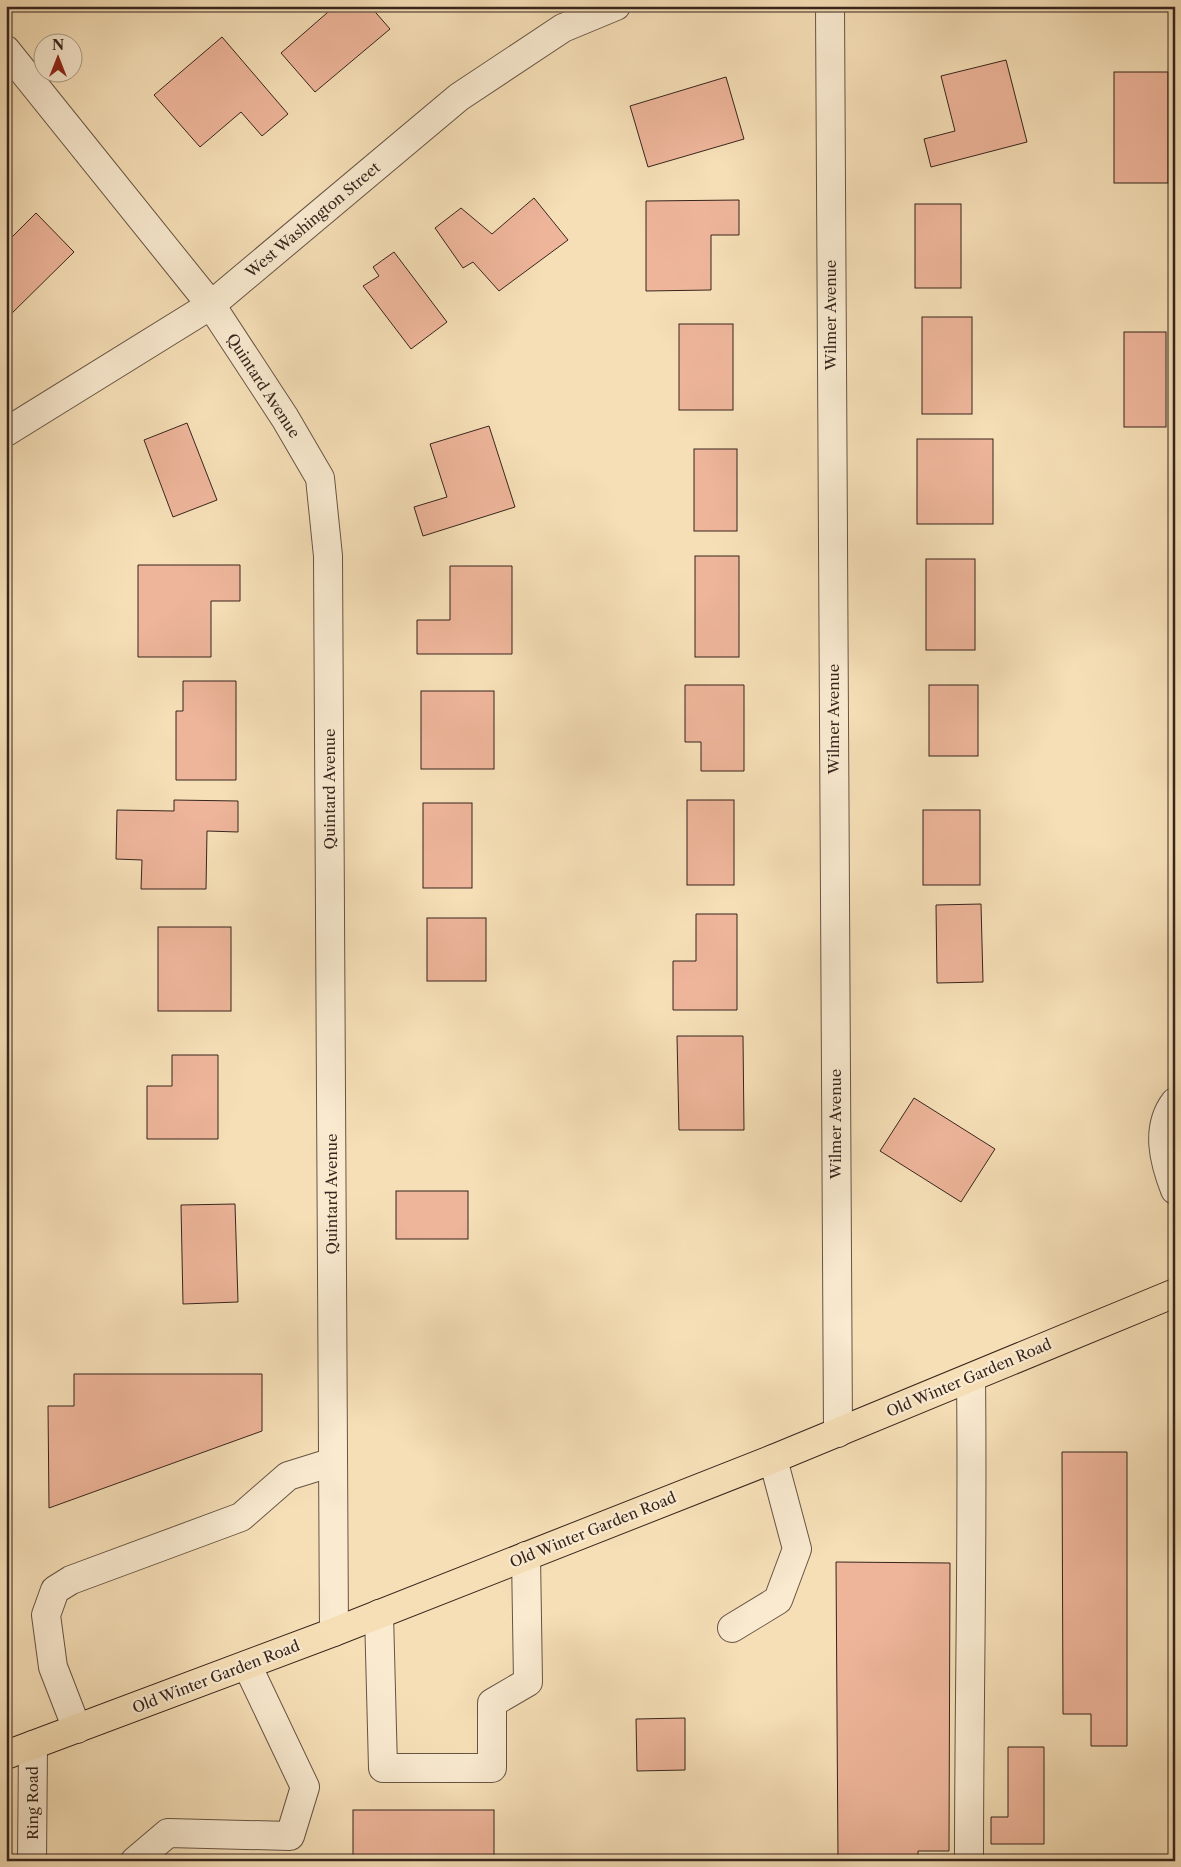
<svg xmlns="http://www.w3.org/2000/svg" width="1181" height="1867" viewBox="0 0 1181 1867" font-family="'Libre Caslon Text',serif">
<rect width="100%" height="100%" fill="#f6dfb7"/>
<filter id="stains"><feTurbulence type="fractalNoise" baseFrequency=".004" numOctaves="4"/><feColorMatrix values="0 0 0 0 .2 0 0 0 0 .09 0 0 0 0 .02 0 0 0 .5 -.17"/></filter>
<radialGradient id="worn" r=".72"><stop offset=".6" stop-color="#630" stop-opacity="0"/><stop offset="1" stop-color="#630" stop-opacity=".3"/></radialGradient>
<!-- building -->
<g fill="#eeb59a" stroke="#37251d">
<path d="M335,6H370L390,29L315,92L281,53Z"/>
<path d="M222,37L288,114L262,136L241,112L200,147L154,95Z"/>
<path d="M1006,60L1027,142L931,167L924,139L955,131L941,76Z"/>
<rect x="1114" y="72" width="54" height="111"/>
<path d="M726,77L744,139L648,167L630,106Z"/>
<path d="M534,198L568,240L499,291L473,262L463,268L435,228L461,208L492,234Z"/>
<path d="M739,200V235H711V290L646,291V201Z"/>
<rect x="915" y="204" width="46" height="84"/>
<path d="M36,213L74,252L6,319V243Z"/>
<path d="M394,252L447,322L411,349L363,286L379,276L373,267Z"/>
<rect x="922" y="317" width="50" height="97"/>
<rect x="679" y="324" width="54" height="86"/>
<rect x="1124" y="332" width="42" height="95"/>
<path d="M187,423L217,500L173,517L144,440Z"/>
<path d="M489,426L515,507L423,536L414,507L447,497L430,444Z"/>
<rect x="917" y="439" width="76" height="85"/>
<rect x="694" y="449" width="43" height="82"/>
<rect x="695" y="556" width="44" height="101"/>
<rect x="926" y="559" width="49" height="91"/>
<path d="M138,565H240V601H211V657H138Z"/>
<path d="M450,566H512V654H417V620H450Z"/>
<path d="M183,681H236V780H176V711H183Z"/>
<path d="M685,685H744V771H701V742H685Z"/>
<rect x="929" y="685" width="49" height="71"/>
<rect x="421" y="691" width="73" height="78"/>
<path d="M174,800L238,801V832L207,831L206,889H141L142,860L116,859L117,810L174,811Z"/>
<rect x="687" y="800" width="47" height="85"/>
<rect x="423" y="803" width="49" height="85"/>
<rect x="923" y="810" width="57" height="75"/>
<path d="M981,904L983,982L937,983L936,905Z"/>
<path d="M696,914H737V1010H673V961H696Z"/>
<rect x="427" y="918" width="59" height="63"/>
<rect x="158" y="927" width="73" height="84"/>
<path d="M677,1036H743L744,1130H679Z"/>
<path d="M172,1055H218V1139H147V1086H172Z"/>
<path d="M914,1098L995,1149L961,1202L880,1151Z"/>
<rect x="396" y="1191" width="72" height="48"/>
<path d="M235,1204L238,1302L183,1304L181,1205Z"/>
<path d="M74,1374H262V1431L49,1508L48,1406H74Z"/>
<path d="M1062,1452H1127V1746H1091V1714H1063Z"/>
<path d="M836,1562L950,1563L949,1851H918V1861H838Z"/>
<path d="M685,1718V1770L637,1771L636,1719Z"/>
<path d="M1008,1747H1044V1844H991V1817H1008Z"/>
<rect x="353" y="1810" width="141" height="51"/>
</g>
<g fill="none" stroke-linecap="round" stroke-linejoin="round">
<!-- minor casing -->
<g stroke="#675444" stroke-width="30">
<g id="minor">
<path d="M830,6L838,1433"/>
<path d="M6,50L211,305L285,418L320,478L328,556L334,1632"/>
<path d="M6,432L211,305L459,97L563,28L616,6"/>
<path d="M1175,1102C1155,1128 1164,1162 1175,1190"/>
<path d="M379,1614L383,1768H492V1703L528,1682L526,1556"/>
<path d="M732,1628L778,1600L797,1549L773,1459"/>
<path d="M77,1729L53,1667L46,1615L55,1590L71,1580L241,1517L288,1476L333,1462"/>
<path d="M32,1861L33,1745"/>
<path d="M135,1861L168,1833L290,1836L305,1787L247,1665"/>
<path d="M969,1861C969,1700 973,1539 971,1378"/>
</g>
</g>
<!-- major casing -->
<g stroke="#37251d" stroke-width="30">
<path id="major" d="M6,1755L334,1632L773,1459L1175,1293"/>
</g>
<!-- minor -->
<use href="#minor" stroke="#f9ead0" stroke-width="28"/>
<!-- major -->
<use href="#major" stroke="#f6dfb7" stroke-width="28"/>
</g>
<g text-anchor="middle" stroke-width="4.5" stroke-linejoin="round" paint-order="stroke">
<!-- street labels -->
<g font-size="15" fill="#37251d" stroke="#f9ead0">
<text transform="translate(313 220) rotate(-40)" y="5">West Washington Street</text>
<text transform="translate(831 315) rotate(-90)" y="5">Wilmer Avenue</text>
<text transform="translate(263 386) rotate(57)" y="5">Quintard Avenue</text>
<text transform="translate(834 719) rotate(-90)" y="5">Wilmer Avenue</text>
<text transform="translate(330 789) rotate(-90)" y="5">Quintard Avenue</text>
<text transform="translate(836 1124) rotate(-90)" y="5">Wilmer Avenue</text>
<text transform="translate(332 1194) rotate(-90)" y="5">Quintard Avenue</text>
<text transform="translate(969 1378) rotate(-23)" y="5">Old Winter Garden Road</text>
<text transform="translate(593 1530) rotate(-22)" y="5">Old Winter Garden Road</text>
<text transform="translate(216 1677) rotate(-21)" y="5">Old Winter Garden Road</text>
<text transform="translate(33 1803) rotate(-90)" y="5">Ring Road</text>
</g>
</g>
<!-- margin -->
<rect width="1181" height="1867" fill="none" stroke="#f6dfb7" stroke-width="25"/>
<rect x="8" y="8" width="1166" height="1852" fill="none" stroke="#37251d" stroke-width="2.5"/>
<rect x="12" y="12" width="1156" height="1842" fill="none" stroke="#37251d"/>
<!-- north arrow -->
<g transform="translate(58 58)"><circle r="24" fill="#f9ead0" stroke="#ab9b88"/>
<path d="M0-4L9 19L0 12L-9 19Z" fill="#8f2418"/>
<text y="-8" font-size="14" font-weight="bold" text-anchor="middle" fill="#37251d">N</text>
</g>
<rect width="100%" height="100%" filter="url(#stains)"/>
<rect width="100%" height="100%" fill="url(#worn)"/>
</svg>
